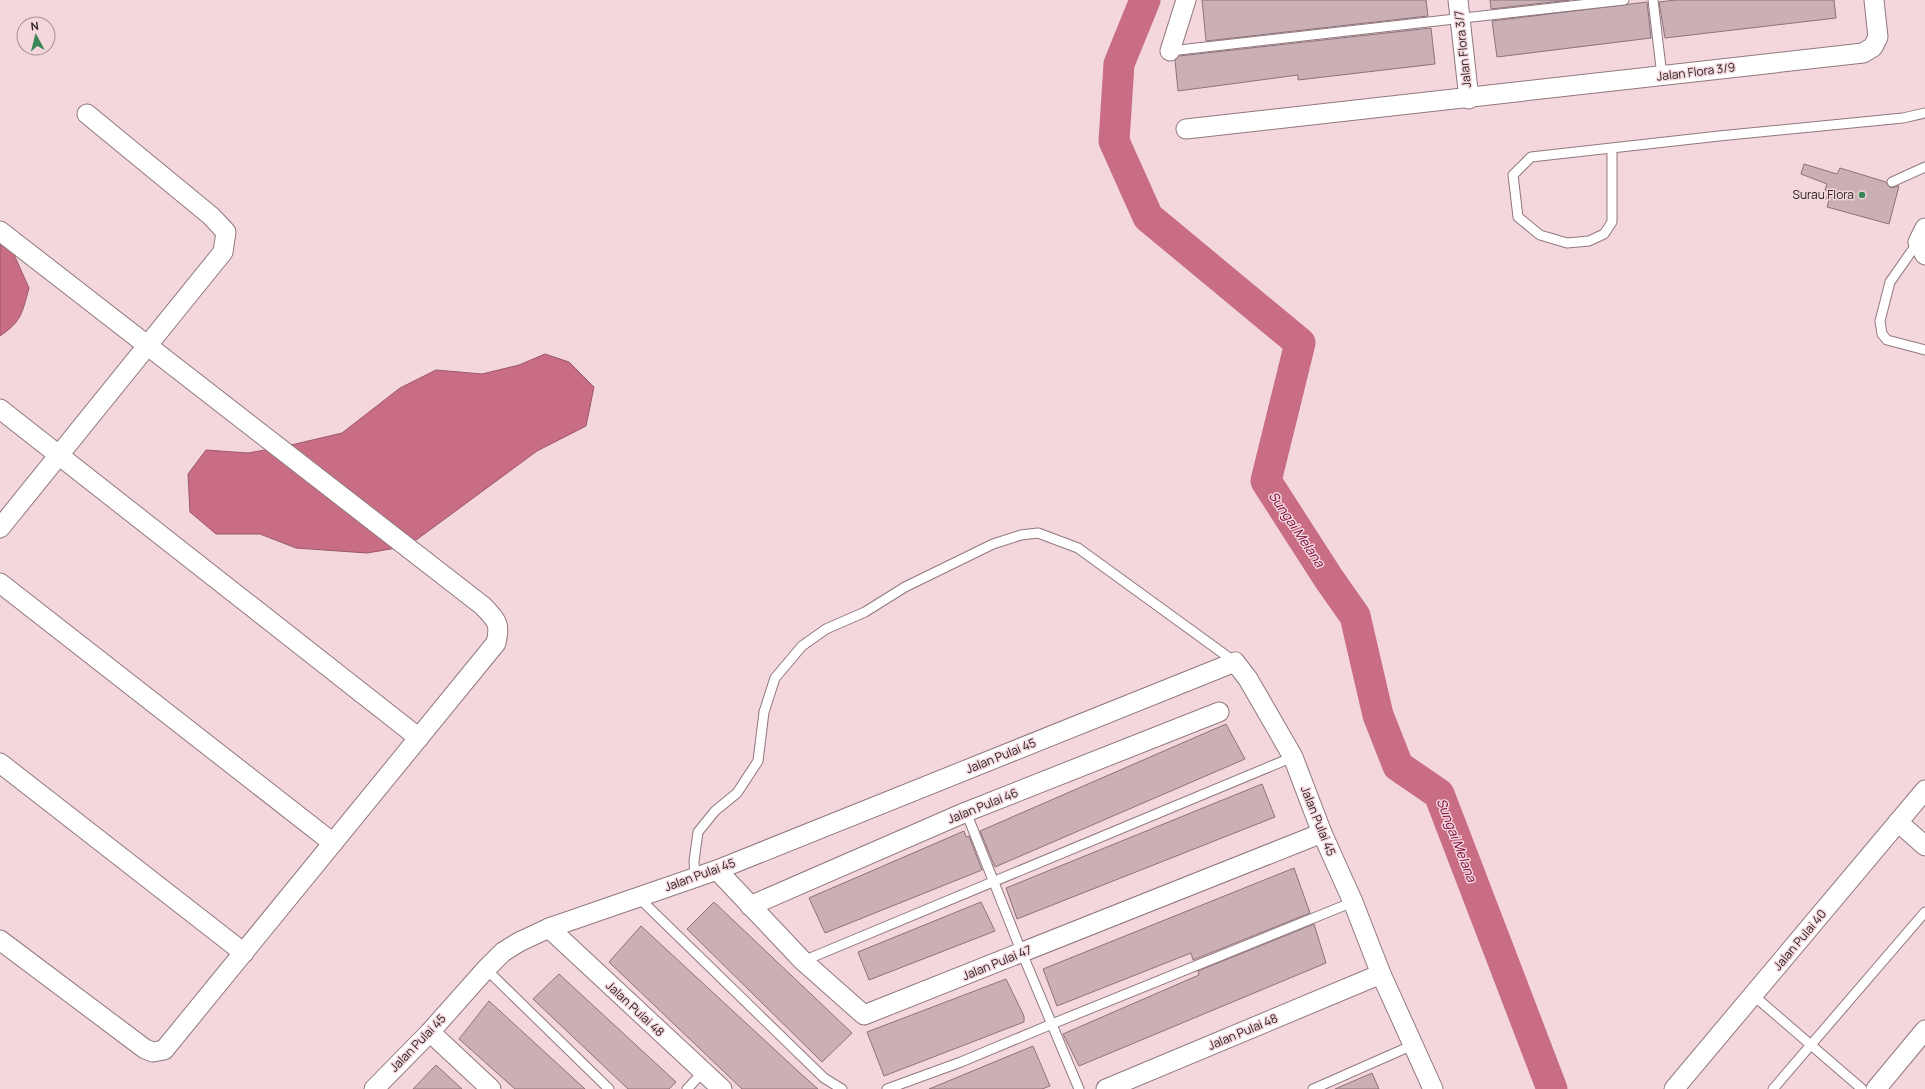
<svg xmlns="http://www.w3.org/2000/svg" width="1925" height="1089" viewBox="0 0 1925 1089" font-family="Manrope,sans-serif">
<rect width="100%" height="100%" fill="#f3d7dd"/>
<!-- water -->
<g fill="#c96d85" stroke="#9a5768">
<path d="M0,237L12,250L29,288C22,313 22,321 0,336Z"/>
<path d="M545,354L569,362L594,387L586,426L537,451L408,546L367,553L296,548L260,534H216L190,512L188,474L206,450L248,453L287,446L342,433L400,388L436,370L482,374L519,365Z"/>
</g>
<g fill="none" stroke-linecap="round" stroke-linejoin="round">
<!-- river -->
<path stroke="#c96d85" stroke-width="31" d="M1145,0L1119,64L1114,141L1148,217L1300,343L1266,481L1329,579L1355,616L1378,715L1398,766L1439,794L1552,1089"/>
</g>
<!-- building -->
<g fill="#caafb4" stroke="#8c7379">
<path d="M1202,0H1426L1428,16L1206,41Z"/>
<path d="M1490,0H1570L1491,9Z"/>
<path d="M1676,0H1834L1836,18L1665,38L1659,2Z"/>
<path d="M1647,2L1651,38L1497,57L1492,21Z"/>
<path d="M1431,28L1435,64L1298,80V75L1178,91L1175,60L1179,56Z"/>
<path d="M1804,164L1837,174L1840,168L1886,182L1891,188L1899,186L1889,224L1827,207L1829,200L1826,199L1828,192L1825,190L1827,184L1801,174Z"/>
<path d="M1226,724L1245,759L995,867L994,865L980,831Z"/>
<path d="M1262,784L1275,817L1017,919L1006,888Z"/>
<path d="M964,831L966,837L969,836L982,870L825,933L809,898Z"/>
<path d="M1294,868L1310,913L1193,960L1191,953L1057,1006L1043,969Z"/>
<path d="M714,902L852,1033L822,1062L687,929Z"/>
<path d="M981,902L995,931L869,980L858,952Z"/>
<path d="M1314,924L1326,963L1079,1066L1063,1034L1199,975L1198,971Z"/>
<path d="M641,926L800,1073L818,1089H742L609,962Z"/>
<path d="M559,974L676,1082L669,1089H628L533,999Z"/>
<path d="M1006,979L1024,1016V1022L884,1076L867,1032Z"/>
<path d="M489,1001L585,1089H515L459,1039Z"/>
<path d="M1033,1046L1050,1086L1042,1089H929Z"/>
<path d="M436,1065L462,1089H413Z"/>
<path d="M1372,1073L1379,1089H1335Z"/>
</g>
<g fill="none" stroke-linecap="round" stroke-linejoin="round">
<!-- lane casing -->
<g stroke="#91787d" stroke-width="11">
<g id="lane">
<path d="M1653,0L1662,76"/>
<path d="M1170,51L1624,0"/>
<path d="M1612,148V222L1604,234L1589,241L1567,243L1540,235L1518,217L1513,175L1531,157L1719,136L1903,118L1925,113"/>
<path d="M1892,182L1925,167"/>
<path d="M1918,242L1890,282L1880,321L1882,334L1887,340L1925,350"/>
<path d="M966,812L1022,953L1079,1089"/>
<path d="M695,877L694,861L698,832L715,811L737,793L758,761L764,712L775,678L802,646L826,629L865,612L905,587L993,544L1021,535L1038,533L1078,548L1235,662"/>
<path d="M638,897L824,1078L842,1089"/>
<path d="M803,961L1293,757"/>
<path d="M486,969L609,1089"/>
<path d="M1753,995L1862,1089"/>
<path d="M687,1089L703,1072"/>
<path d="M887,1089L961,1062L1052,1024L1353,902"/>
<path d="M1313,1089L1413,1045"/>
<path d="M1773,1089L1925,912"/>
</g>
</g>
<!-- street casing -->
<g stroke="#91787d" stroke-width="21">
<g id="street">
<path d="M1458,0L1469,99"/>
<path d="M1170,51L1186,0"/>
<path d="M1186,129L1863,53L1873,47L1878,37L1874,0"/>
<path d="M1925,228L1918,242L1925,255"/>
<path d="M0,231L483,606C496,620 501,623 496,643L164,1050L153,1052L145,1049L0,940"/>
<path d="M0,409L419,738"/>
<path d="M0,528L223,252L226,232L211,216L87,114"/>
<path d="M0,583L333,843"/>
<path d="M0,763L244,953"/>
<path d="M1898,822L1925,846"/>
<path d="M717,870L803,961L864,1015L1322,833"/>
<path d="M750,906L966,812L1219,712"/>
<path d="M549,928L722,1089"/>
<path d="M430,1032L491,1089"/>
<path d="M374,1089L430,1032L486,969L503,952L519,942L549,928L717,870L1235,662L1248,679L1293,757L1322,833L1353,902L1381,974L1433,1089"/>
<path d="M1106,1089L1381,974"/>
<path d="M1674,1089L1925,790"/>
<path d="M1876,1089L1925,1030"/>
</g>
</g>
<!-- lane -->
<use href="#lane" stroke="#fff" stroke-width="9"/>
<!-- street -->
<use href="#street" stroke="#fff" stroke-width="19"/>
</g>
<!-- markers -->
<circle fill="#398757" stroke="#f3d7dd" stroke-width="1.5" cx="1862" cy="195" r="4"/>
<g text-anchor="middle" stroke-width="3" stroke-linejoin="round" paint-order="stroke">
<!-- street labels -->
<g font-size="12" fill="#2d2325" stroke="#f3d7dd">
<text transform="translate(1463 49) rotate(-96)" y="4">Jalan Flora 3/7</text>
<text transform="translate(1696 72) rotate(-7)" y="4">Jalan Flora 3/9</text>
<text transform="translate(1001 756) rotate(-22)" y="4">Jalan Pulai 45</text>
<text transform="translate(983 806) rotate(-22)" y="4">Jalan Pulai 46</text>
<text transform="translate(1318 821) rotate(68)" y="4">Jalan Pulai 45</text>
<text transform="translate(700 875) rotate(-20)" y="4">Jalan Pulai 45</text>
<text transform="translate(1800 940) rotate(-50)" y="4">Jalan Pulai 40</text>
<text transform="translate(997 963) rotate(-22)" y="4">Jalan Pulai 47</text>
<text transform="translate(635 1009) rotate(43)" y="4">Jalan Pulai 48</text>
<text transform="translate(1243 1032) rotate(-23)" y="4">Jalan Pulai 48</text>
<text transform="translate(418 1043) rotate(-46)" y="4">Jalan Pulai 45</text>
</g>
<!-- poi labels -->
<g font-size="12" fill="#2d2325" stroke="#f3d7dd" text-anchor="end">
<text x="1854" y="199">Surau Flora</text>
</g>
<!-- water labels -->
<g font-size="13" font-style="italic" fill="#780036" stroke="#f3d7dd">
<text transform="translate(1297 529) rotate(56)" y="5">Sungai Melana</text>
<text transform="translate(1457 840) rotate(69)" y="5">Sungai Melana</text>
</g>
</g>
<!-- north arrow -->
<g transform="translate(36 36) rotate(353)"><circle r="19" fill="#f3d7dd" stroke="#a48f93"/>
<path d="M0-3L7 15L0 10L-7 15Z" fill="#398757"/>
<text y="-6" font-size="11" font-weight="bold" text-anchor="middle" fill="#2d2325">N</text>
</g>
</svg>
